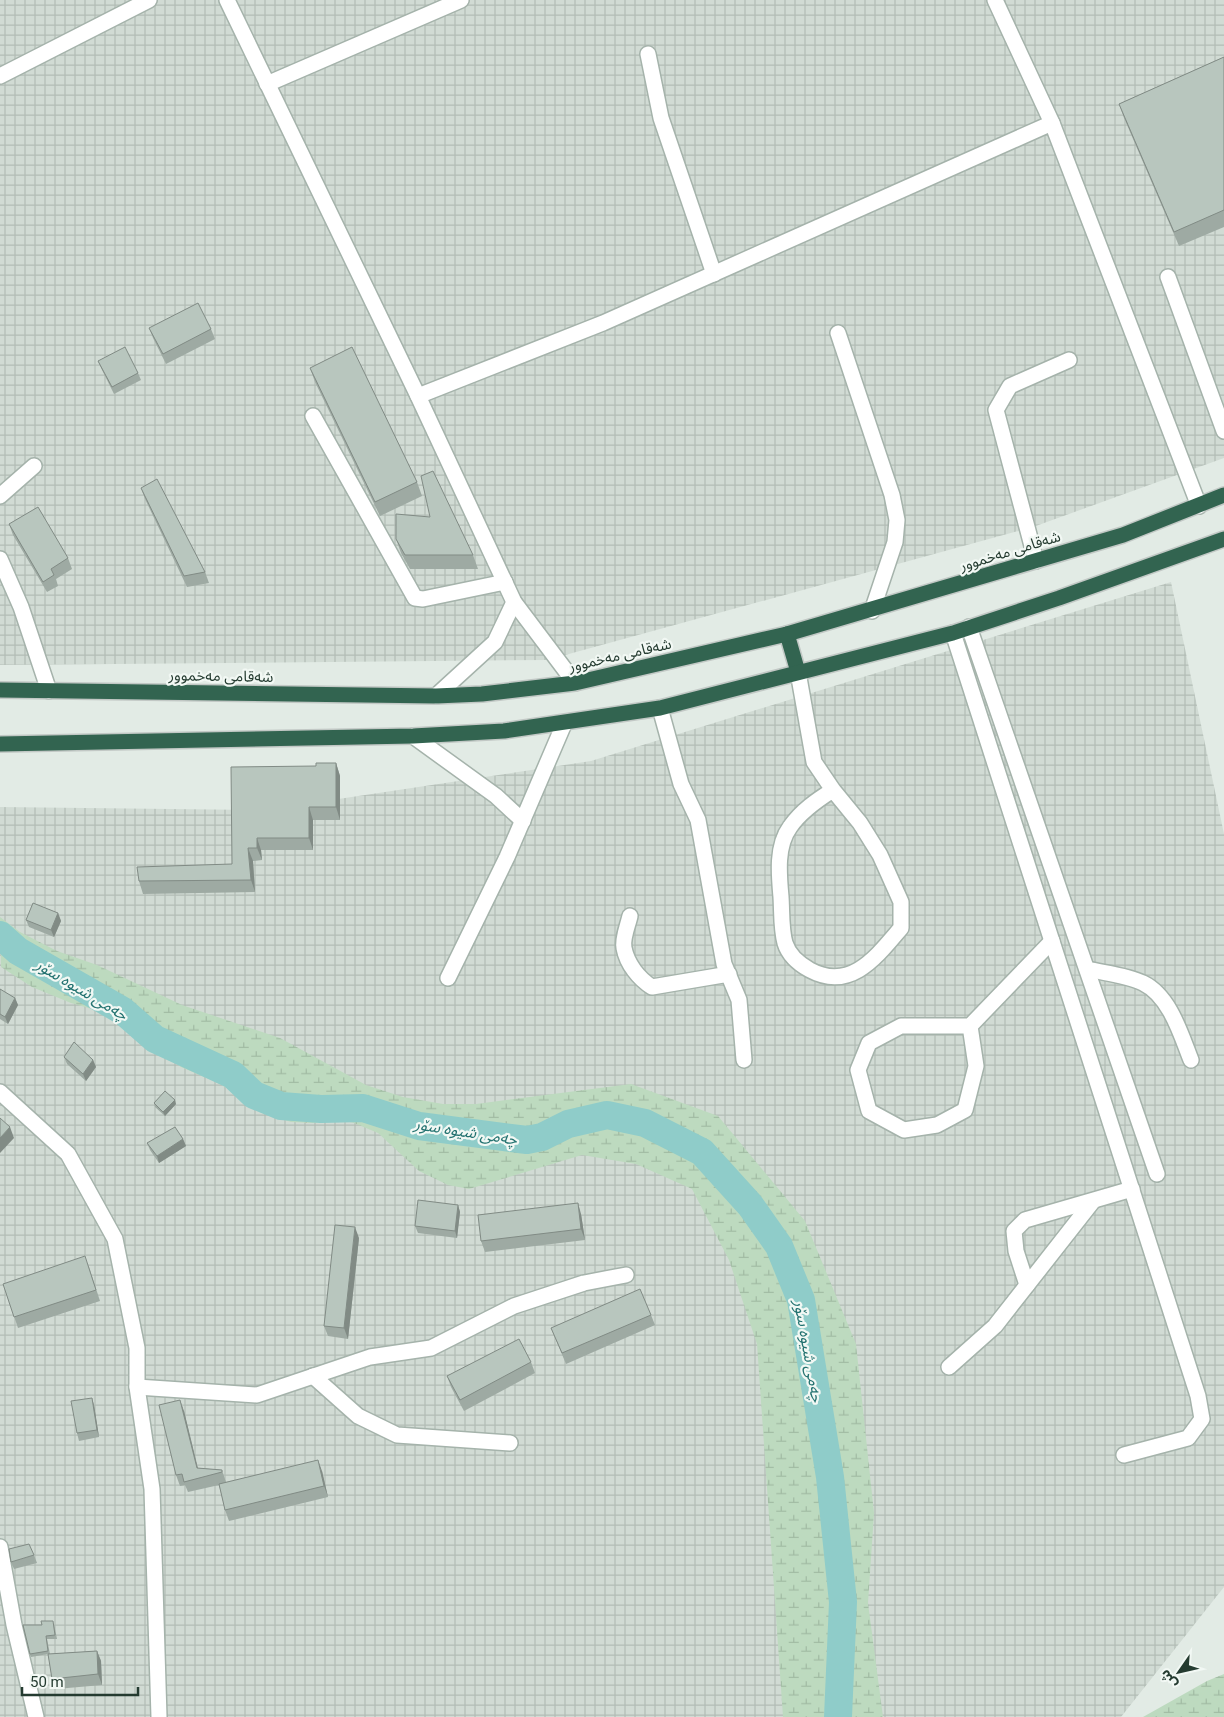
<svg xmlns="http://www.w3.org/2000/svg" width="1224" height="1717" viewBox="0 0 1224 1717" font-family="Roboto,'Noto Sans Arabic',sans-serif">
<defs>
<pattern id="industrial-grid" width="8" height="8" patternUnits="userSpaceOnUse" patternTransform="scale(1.25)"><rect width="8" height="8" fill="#d1dbd4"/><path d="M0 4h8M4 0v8" fill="none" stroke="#b3bdb6"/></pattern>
<pattern id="wetland-marsh" width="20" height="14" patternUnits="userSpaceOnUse" patternTransform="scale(1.25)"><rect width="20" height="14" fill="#bddabf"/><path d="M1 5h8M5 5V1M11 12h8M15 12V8" fill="none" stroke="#a2bca4"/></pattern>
</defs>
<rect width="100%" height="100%" fill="#e2ebe5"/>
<!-- industrial -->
<g fill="url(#industrial-grid)">
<path d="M0,0H1224V458L1033,527L547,660L0,665Z"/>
<path d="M1171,582L1224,834V1587L1121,1717H0V807L265,810L591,761Z"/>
</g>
<!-- wetland -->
<g fill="url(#wetland-marsh)">
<path d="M0,917L20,932L57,951L97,965L182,1005L280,1038L366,1085L403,1097L443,1104H476L631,1084L718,1116L805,1221L856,1344L874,1513L868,1603L883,1717H783L757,1344L729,1260L692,1189L636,1164L582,1155L469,1189L448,1185L419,1171L378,1133L354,1123L337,1119L313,1123L291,1122L262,1113L240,1095L216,1082L181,1067L123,1025L99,1011L71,1003L32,987L1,967Z"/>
<path d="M1224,1674V1717H1143L1207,1681Z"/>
</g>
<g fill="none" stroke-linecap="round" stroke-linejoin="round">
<!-- river -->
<path stroke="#8fccc9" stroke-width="28" d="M0,935L18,951L123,1011L155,1039L233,1075L254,1095L281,1106L321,1109L363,1108L419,1126L527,1140L542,1137L568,1124L607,1115L645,1123L702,1152L750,1205L779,1246L801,1300L830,1477L843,1602L838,1717"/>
<!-- minor casing -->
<g stroke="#a5b3ab" stroke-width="18">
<g id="minor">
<path d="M227,0L418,396L514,602L575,683"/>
<path d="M995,0L1052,123L1199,506"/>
<path d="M648,54L661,118L714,274"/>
<path d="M0,76L149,0"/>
<path d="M267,84L461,0"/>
<path d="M1168,277L1224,431"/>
<path d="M838,333L892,495L897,520L895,542L872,611"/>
<path d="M418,396L603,323L1052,123"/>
<path d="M313,416L415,598L423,599L505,582"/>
<path d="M0,496L34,466"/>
<path d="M0,559L21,607L49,691"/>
<path d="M1036,561L996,410L1010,386L1069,360"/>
<path d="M969,627L1157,1174"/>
<path d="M953,633L1198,1396L1202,1419L1188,1438L1124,1455"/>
<path d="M798,672L814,762L833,790L860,823L880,855L901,902V928C877,956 851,992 810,970C799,964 789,956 785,943C781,929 782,912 781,897C779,875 776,846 790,827C801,811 817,800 833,790"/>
<path d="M436,696L495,642L514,602"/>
<path d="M660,708L681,784L698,820L724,964L739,1000L744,1060"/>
<path d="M413,736L496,796L523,821"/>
<path d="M630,916C628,925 622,939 624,948C627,964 639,979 652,987L729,974"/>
<path d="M1087,969C1104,973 1127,975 1143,983C1170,996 1181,1035 1191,1060"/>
<path d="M448,978L507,857L564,724"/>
<path d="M970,1026H901L869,1043L858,1070L869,1111L904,1130L937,1125L965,1110L976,1066L970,1026L1052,941"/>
<path d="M0,1092L68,1154L115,1239L137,1348V1387L152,1489L159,1717"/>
<path d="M1027,1285L1016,1251L1014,1231L1025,1220L1132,1189"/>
<path d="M949,1367L995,1326L1093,1201"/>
<path d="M313,1376L358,1416L397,1435L510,1443"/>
<path d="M137,1387L257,1395L370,1357L431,1348L514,1306L584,1283L626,1275"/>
<path d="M0,1547L14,1625L36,1717"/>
</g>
</g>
<!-- highway casing -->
<g stroke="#c2c8c5" stroke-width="18">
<g id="highway">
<path d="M787,634L798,672"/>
<path d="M0,690L436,696L482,694L575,683L787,634L1123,535L1224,495"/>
<path d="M0,744L413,736L504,731L660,708L953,633L1059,598L1224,539"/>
</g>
</g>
<!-- minor -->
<use href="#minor" stroke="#fff" stroke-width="15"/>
<!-- highway -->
<use href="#highway" stroke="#326450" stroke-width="15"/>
</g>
<!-- wall -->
<g fill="#9eaaa3">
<path d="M1224,57V227L1179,246L1124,118L1119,104Z"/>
<path d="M149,328L211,329L215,339L166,364L153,338Z"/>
<path d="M98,361L138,373L141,380L114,394L101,368Z"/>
<path d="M310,368L417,482L422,496L380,516L315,382Z"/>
<path d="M141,488L205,572L209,583L187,587L145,499Z"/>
<path d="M430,517L473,555L478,569H410L401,553L396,539Z"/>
<path d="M9,524L68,558L72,569L56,579L58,586L47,592L13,535Z"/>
<path d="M336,763L340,776V820H313V850H261L262,860L253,861L255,892L143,894L139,881L232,864L316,766Z"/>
<path d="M58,913L61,921L54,937L29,927L26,920Z"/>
<path d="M0,989L15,998L18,1005L8,1024L0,1019Z"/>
<path d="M64,1057L93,1060L96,1067L86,1081L67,1064Z"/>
<path d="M154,1103L176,1104L165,1116L155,1107Z"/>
<path d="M183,1139L186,1146L159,1163L150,1150L147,1143Z"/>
<path d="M458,1205L460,1212L457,1238L418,1233L415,1226Z"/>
<path d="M581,1214L585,1240L485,1252L481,1241Z"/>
<path d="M359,1238L348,1339L328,1336L324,1326Z"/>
<path d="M89,1267L100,1301L18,1328L3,1284Z"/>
<path d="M651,1315L655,1325L566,1364L551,1328Z"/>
<path d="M531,1362L535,1373L464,1411L451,1387L447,1376Z"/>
<path d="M94,1405L99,1437L79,1441L77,1433Z"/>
<path d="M184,1411L198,1468L222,1470L226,1482L322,1471L328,1497L229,1521L225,1510L219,1485L188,1492L185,1485L180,1486L176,1475Z"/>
<path d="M34,1555L37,1563L14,1569L11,1562Z"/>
<path d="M54,1624L57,1639H47L50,1654L97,1651L101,1661L102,1685L56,1689L52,1679L48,1654L31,1657L30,1654Z"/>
</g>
<!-- shaded-wall -->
<g fill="#818b85">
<path d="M336,763L340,776V820L336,807Z"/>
<path d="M309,807L313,820V850L309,838Z"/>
<path d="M257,838L261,850L262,860L257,848Z"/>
<path d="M248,848L253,861L255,892L251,880Z"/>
<path d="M58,913L61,921L54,937L51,930Z"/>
<path d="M15,998L18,1005L8,1024L5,1017Z"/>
<path d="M93,1060L96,1067L86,1081L83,1074Z"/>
<path d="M175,1100L176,1104L165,1116L163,1112Z"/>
<path d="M10,1127L14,1138L0,1153V1138Z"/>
<path d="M183,1139L186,1146L159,1163L157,1156Z"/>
<path d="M578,1203L581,1214L585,1240L581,1229Z"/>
<path d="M458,1205L460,1212L457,1238L455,1231Z"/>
<path d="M355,1227L359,1238L348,1339L344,1328Z"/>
<path d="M92,1398L94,1405L99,1437L97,1430Z"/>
<path d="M180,1400L184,1411L200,1478L197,1468Z"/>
<path d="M318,1460L322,1471L328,1497L324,1486Z"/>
<path d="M97,1651L101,1661L102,1685L98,1674Z"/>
</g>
<!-- building -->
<g fill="#b8c6be" stroke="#818b85">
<path d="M1224,57V210L1174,232L1119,104Z"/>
<path d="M198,303L211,329L163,354L149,328Z"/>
<path d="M125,347L138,373L112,387L98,361Z"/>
<path d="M352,347L417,482L375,502L310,368Z"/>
<path d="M433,471L473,555H405L396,539V514L430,517L421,476Z"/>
<path d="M157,479L205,572L184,576L141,488Z"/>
<path d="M38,507L68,558L51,569L54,575L43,582L9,524Z"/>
<path d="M316,763H336V807H309V838H257V848H248L251,880L139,881L137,867L232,864L231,767L316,766Z"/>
<path d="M33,903L58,913L51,930L26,920Z"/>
<path d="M0,989L15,998L5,1017L0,1014Z"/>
<path d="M74,1042L93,1060L83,1074L64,1057Z"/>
<path d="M165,1091L175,1100L163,1112L154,1103Z"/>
<path d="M0,1118L10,1127L0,1138Z"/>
<path d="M175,1127L183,1139L157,1156L147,1143Z"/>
<path d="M418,1200L458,1205L455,1231L415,1226Z"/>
<path d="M578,1203L581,1229L481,1241L478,1215Z"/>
<path d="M335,1225L355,1227L344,1328L324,1326Z"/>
<path d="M85,1256L96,1290L14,1317L3,1284Z"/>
<path d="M640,1289L651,1315L562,1353L551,1328Z"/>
<path d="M519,1339L531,1362L460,1400L447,1376Z"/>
<path d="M92,1398L97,1430L77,1433L71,1401Z"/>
<path d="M180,1400L197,1468L222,1470V1472L184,1482L182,1474L176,1475L159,1405Z"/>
<path d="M318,1460L324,1486L225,1510L219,1484Z"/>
<path d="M29,1544L34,1555L11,1562L9,1549Z"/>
<path d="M41,1621H53L55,1635L46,1636L48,1651L30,1654L23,1625H42Z"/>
<path d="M97,1651L98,1674L52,1679L48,1654Z"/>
</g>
<g text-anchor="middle" stroke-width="4.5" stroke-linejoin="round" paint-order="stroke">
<!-- street labels -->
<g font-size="15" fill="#243b30" stroke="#f2f8f4">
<text transform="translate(1010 551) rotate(-17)" y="5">شەقامی مەخموور</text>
<text transform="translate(620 655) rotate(-13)" y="5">شەقامی مەخموور</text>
<text transform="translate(221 676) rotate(1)" y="5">شەقامی مەخموور</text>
</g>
<!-- water labels -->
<g font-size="16" font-style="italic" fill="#237270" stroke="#f2f8f4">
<text transform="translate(82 989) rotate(31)" y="6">چەمی شیوە سۆر</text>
<text transform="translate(466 1131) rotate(9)" y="6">چەمی شیوە سۆر</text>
<text transform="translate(809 1351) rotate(80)" y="6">چەمی شیوە سۆر</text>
</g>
</g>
<!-- north arrow -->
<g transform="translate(1179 1672) rotate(236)" stroke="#f2f8f4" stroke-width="4" paint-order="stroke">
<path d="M0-4L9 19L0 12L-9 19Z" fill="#243b30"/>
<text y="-8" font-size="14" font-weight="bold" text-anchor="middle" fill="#243b30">ش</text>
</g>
<!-- scale -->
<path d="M22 1687v8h116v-8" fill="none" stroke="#243b30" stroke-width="2.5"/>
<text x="30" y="1687" font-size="15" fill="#243b30" stroke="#f2f8f4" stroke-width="4" paint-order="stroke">50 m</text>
</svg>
